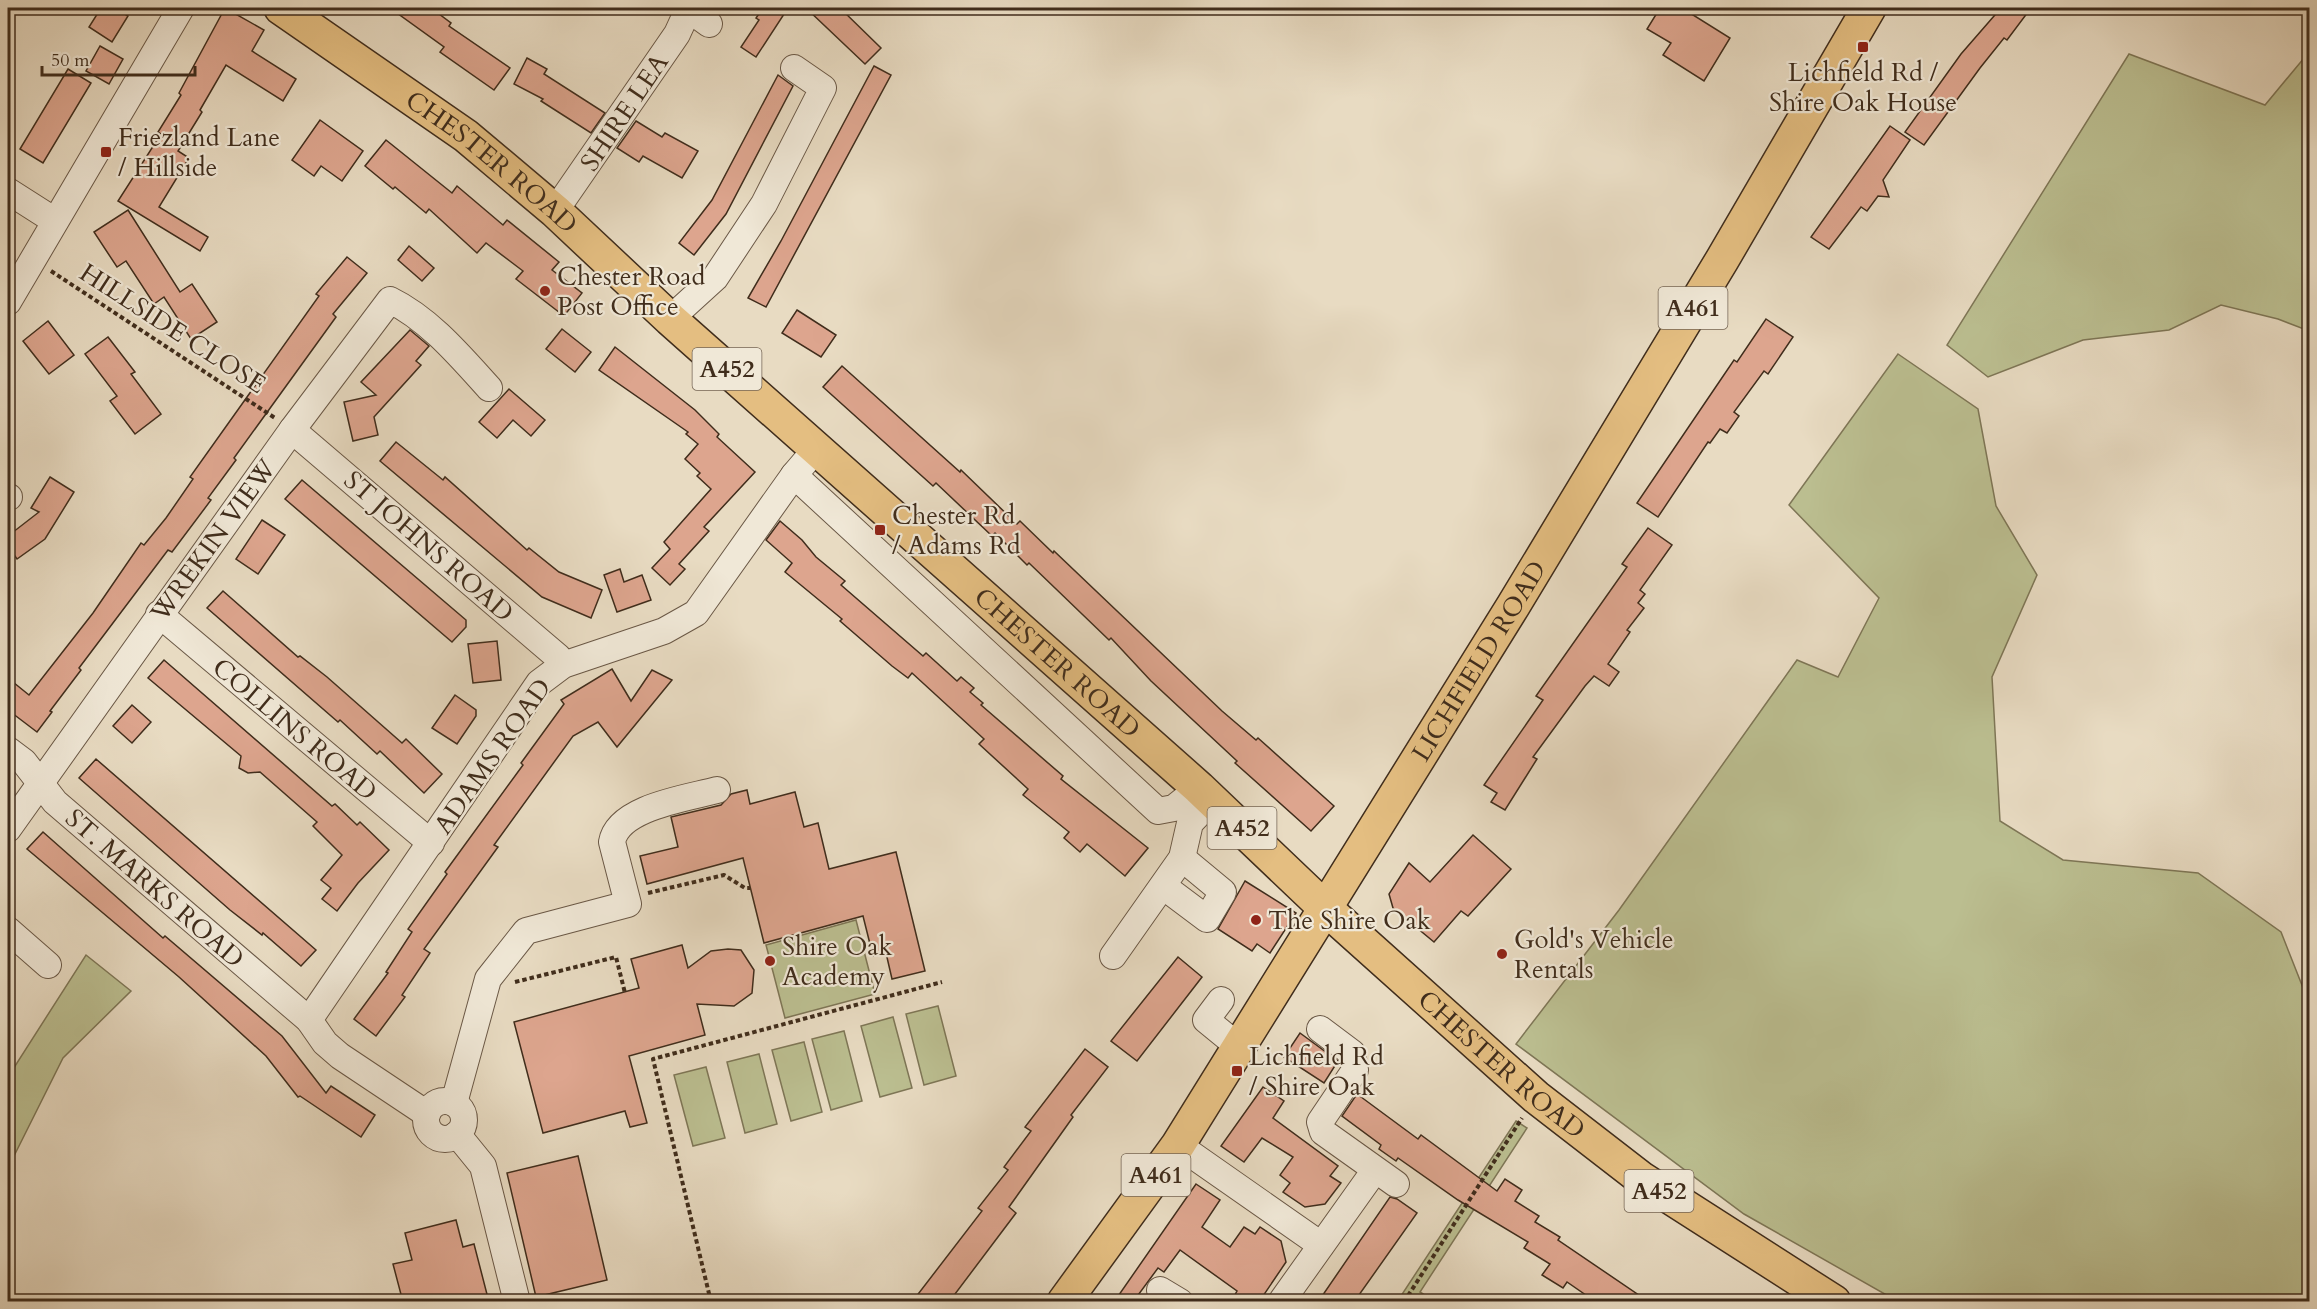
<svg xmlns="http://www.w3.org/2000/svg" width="2317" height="1309" viewBox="0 0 2317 1309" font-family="Cardo,serif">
<rect width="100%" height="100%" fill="#e8dbc2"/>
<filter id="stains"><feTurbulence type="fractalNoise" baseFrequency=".00333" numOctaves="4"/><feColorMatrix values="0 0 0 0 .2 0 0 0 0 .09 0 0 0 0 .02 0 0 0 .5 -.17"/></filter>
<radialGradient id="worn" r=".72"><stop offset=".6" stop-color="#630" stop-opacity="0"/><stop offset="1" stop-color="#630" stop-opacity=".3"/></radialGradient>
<!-- green -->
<g fill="#bbbe90" stroke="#7e7656" stroke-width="1.5">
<path d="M2309,52V331L2278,319L2221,305L2169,330L2083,340L1988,377L1947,345L2129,54L2265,105Z"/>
<path d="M1898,354L1978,409L1996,506L2037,575L1992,677L2000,821L2063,860L2198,873L2281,932L2309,1003V1301H1897L1744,1214L1516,1044L1619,910L1797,660L1838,677L1879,598L1789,505Z"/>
<path d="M856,920L875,994L785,1018L766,945Z"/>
<path d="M86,955L131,991L63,1058L8,1168V1077Z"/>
<path d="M938,1006L956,1076L924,1085L906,1014Z"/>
<path d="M893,1017L912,1088L880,1097L861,1026Z"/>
<path d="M844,1031L862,1101L831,1110L812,1039Z"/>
<path d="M804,1042L822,1112L791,1121L772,1050Z"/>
<path d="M759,1054L777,1124L745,1133L727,1062Z"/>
<path d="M706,1067L725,1138L693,1146L674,1075Z"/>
<path d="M1516,1121L1527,1128L1420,1292L1434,1301L1397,1302Z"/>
</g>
<!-- building -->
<g fill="#dda58e" stroke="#402d1c" stroke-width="1.5">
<path d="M101,8H115L128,16L112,42L89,27Z"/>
<path d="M225,8L264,30L252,51L296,79L283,101L226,65L200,110L202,112L178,151L189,158L159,207L208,237L200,251L118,201L161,134L158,132L181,95L179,93Z"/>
<path d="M390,8H431L451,23L449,26L510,68L494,90L440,52L444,47Z"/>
<path d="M763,8H788L756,57L741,47L759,20L756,18Z"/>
<path d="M806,8H840L881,48L865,64Z"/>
<path d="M1660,8H1682L1730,38L1704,81L1663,55L1671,43L1647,29Z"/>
<path d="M2001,8H2031L2007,40L2004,38L1980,68L1924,145L1905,132L1961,54Z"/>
<path d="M100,46L123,59L109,84L86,71Z"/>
<path d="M527,58L547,69L544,74L605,113L591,133L541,101L543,99L514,84Z"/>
<path d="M874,66L891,75L766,307L748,298L781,241Z"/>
<path d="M68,69L91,83L43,163L20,149Z"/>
<path d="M778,75L793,86L726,214L694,255L679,243L712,200Z"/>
<path d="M320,120L363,151L342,181L321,166L314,176L292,160Z"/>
<path d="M636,121L662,137L665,133L698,151L682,178L643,156L639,162L617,148Z"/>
<path d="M1890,126L1910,140L1883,180L1889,197L1878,196L1867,211L1861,207L1829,249L1811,237Z"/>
<path d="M386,140L452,193L457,186L503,225L507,220L559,262L552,270L582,293L564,316L516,279L523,271L486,243L477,253L429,209L426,213L395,187L393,189L365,166Z"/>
<path d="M128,210L180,292L192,284L217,322L191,339L164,297L154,304L126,261L117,267L94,232Z"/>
<path d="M409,246L434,268L422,281L398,260Z"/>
<path d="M347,257L367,273L333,314L336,317L234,458L236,460L208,498L211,500L172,552L168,550L79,668L81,670L50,711L52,712L37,732L8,710V678L29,695L93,613L141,543L144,545L166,518L193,479L190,477L319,296L316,294Z"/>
<path d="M797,310L836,335L821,357L782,333Z"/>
<path d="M1766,319L1793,337L1768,374L1764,371L1734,412L1739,416L1727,433L1720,429L1710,443L1708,442L1658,517L1637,503L1713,391L1734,360L1737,362Z"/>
<path d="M48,321L74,355L49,374L23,341Z"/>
<path d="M562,329L591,352L575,372L546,349Z"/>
<path d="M410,330L429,346L416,361L421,365L374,417L378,435L353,441L344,402L376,395L361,382Z"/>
<path d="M108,337L135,372L131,374L161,414L135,434L110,401L117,396L85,354Z"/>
<path d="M615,347L695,410L719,434L717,437L755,472L704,527L709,531L679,564L685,569L670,585L652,568L670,549L664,542L711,489L697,476L700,473L685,459L698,444L686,434L688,432L599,370Z"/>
<path d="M842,366L960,472L961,470L1017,524L1020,521L1053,553L1054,551L1222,711L1256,740L1258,738L1334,806L1311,831L1235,763L1237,761L1151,681L1111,638L1109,640L1029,563L1027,565L995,533L992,536L936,483L933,486L823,387Z"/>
<path d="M509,389L545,420L531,436L513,420L497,438L479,422Z"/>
<path d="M396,442L443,480L445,477L527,550L529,548L559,572L602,590L591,618L542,597L380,461Z"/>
<path d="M50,477L74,492L45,539L17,559L8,546V536L39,512L31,508Z"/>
<path d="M302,480L466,620V627L452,642L285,499Z"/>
<path d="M262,520L285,535L258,574L236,559Z"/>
<path d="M780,521L802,540L816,557L845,581L841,585L923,656L926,653L957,681L961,677L974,688L970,692L983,703L981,705L1063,776L1061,779L1148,848L1125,876L1087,844L1080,852L1064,838L1069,832L1023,795L1028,789L979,744L984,739L912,673L908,678L892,666L840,621L842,619L785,572L792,563L766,540Z"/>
<path d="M1648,528L1672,545L1640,590L1645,594L1638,603L1644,608L1627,630L1630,632L1608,664L1619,672L1609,686L1594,676L1585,686L1533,757L1537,759L1505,810L1491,802L1497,793L1484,785L1543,700L1536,696L1627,567L1622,564Z"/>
<path d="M620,569L624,582L642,575L651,600L617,612L604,575Z"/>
<path d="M223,591L298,657L300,656L327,677L402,743L406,739L442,774L424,793L380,751L377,754L340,720L338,722L207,608Z"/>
<path d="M497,641L501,680L473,683L468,644Z"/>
<path d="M164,660L332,806L335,804L357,825L360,822L389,850L358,883L337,911L322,899L331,888L321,880L342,855L313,826L317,822L260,772L248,773L239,768L241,756L148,678Z"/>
<path d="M612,669L631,701L652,670L672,680L617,747L598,722L573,736L494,845L498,847L424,949L430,953L402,995L405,997L376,1036L354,1019L388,973L386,972L412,932L408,929L447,874L445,872L523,765L521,763L564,704L561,700Z"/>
<path d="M455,695L476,710V716L457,744L432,728Z"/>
<path d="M132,705L151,722L132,743L113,726Z"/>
<path d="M96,759L316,950L301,966L263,933L262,935L230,910L79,778Z"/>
<path d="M747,790L750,804L795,792L804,827L818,823L829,869L896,852L925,971L892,979L886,953L873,956L863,916L764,943L743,858L647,884L640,856L678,847L671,817L721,805L731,794Z"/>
<path d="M43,832L163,938L165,936L282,1036L326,1093L331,1086L375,1115L361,1137L300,1096L298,1097L266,1056L179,977L27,849Z"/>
<path d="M1473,835L1511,869L1468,916L1461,911L1434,942L1393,908L1389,894L1409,863L1430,882Z"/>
<path d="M1245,881L1296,913L1270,953L1257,944L1252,951L1218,929Z"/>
<path d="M682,945L688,968L711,951L728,949L741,950L754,970L752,993L734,1006L697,1004L705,1035L629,1056L647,1123L630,1127L625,1111L543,1133L514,1022L639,988L631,959Z"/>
<path d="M1178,957L1202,977L1137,1061L1111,1041Z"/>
<path d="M1300,1033L1338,1061L1324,1083L1284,1057Z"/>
<path d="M1085,1049L1108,1067L1071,1115L1073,1117L1009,1207L1016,1213L949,1302H912L982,1211L978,1208L1008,1170L1004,1167L1031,1131L1025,1127Z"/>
<path d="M1263,1087L1284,1101L1273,1118L1338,1166L1330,1176L1341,1183L1325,1204L1305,1207L1283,1192L1290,1183L1280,1175L1293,1157L1262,1138L1244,1162L1221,1146Z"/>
<path d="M1357,1094L1418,1139L1421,1135L1497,1191L1505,1179L1522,1190L1515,1201L1539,1216L1535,1222L1560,1237L1558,1240L1649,1302H1596L1567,1282L1563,1288L1542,1275L1550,1264L1524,1248L1528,1242L1458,1200L1398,1158L1396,1161L1379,1149L1381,1145L1342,1116Z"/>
<path d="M578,1156L607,1280L536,1297L507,1173Z"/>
<path d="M1196,1184L1220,1200L1202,1227L1230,1247L1244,1227L1255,1234L1260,1227L1281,1241L1286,1262L1259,1302H1231L1237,1291L1180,1250L1164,1272L1158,1268L1133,1302H1114Z"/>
<path d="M1390,1197L1397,1199L1417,1213L1354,1302H1318Z"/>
<path d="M456,1220L463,1247L474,1244L489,1302H403L393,1264L412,1260L405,1233Z"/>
</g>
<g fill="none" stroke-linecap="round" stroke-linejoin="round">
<!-- minor casing -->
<g stroke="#6a5846" stroke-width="28">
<g id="minor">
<path d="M687,8L709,24"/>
<path d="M8,191L55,221"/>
<path d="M555,211L677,34L688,10"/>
<path d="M8,302L181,8"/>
<path d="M670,319L715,278L764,204L823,88L794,68"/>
<path d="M292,430L558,657L563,665"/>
<path d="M794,475L1158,811L1174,808L1199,788"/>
<path d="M8,497H9"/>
<path d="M159,614L431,843"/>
<path d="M8,750L24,762L55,802L309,1020L325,1043L340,1056L427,1114"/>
<path d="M8,829L292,430L390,300C429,319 460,356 489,388"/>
<path d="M1163,886L1207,919L1223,892L1182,858"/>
<path d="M8,930L48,965"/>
<path d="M1113,956L1182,858L1190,823L1212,800"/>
<path d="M1221,1000L1206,1020L1239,1047"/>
<path d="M309,1020L539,683L563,665L664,631L696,613L794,475L817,448"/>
<path d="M1320,1029L1352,1053L1355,1070L1320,1122L1323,1132L1396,1184"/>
<circle cx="445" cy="1120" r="19"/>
<path d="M454,1103L488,979L526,931L628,904L612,842C618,807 688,798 717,790"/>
<path d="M457,1134L483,1166L517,1302"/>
<path d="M1178,1145L1321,1245"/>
<path d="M1160,1290L1180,1302"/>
<path d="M1281,1302L1375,1170"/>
</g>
</g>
<!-- highway casing -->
<g stroke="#402d1c" stroke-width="36">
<g id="highway">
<path id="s1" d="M281,8L466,136L555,211L670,319L1199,788L1325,908L1536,1097L1642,1179L1834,1302"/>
<path id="s2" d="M1064,1302L1178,1145L1513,606L1722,260L1869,8"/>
</g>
</g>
<!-- path -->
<g stroke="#402d1c" stroke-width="4" stroke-dasharray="4.5 3" stroke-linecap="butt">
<path d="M51,271L275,418"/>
<path d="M648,893L724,875L745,888H750"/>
<path d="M515,982L616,957L625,993"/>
<path d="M711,1302L653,1059L942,982"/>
<path d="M1404,1302L1522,1118"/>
</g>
<!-- minor -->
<use href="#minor" stroke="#f0e8d7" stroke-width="26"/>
<!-- highway -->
<use href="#highway" stroke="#e4be81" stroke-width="33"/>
</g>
<!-- markers -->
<g fill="#8f2418" stroke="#f0e8d7" stroke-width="2">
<rect x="1857" y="41" width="12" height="12" rx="3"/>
<rect x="100" y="146" width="12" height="12" rx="3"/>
<circle cx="545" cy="291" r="6"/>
<rect x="874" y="524" width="12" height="12" rx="3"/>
<circle cx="1256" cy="920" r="6"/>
<circle cx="1502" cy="954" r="6"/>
<circle cx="770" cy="961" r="6"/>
<rect x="1231" y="1065" width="12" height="12" rx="3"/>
</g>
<g text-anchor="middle" stroke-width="4.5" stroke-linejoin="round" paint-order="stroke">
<!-- shield labels -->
<g fill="#f0e8d7" stroke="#756554" stroke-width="1.5">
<rect x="1658.5" y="287" width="69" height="42" rx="4.5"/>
<rect x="692.5" y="348" width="69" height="42" rx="4.5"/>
<rect x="1207.5" y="807" width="69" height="42" rx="4.5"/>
<rect x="1121.5" y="1154" width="69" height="42" rx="4.5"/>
<rect x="1624.5" y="1170" width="69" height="42" rx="4.5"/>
</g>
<g font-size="24" font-weight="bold" fill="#402d1c">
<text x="1693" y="316">A461</text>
<text x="727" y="377">A452</text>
<text x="1242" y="836">A452</text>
<text x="1156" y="1183">A461</text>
<text x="1659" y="1199">A452</text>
</g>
<!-- poi labels -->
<g font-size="26" fill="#402d1c" stroke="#f0e8d7" text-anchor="start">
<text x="1863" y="81" text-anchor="middle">Lichfield Rd /<tspan x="1863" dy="30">Shire Oak House</tspan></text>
<text x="118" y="146">Friezland Lane<tspan x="118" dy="30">/ Hillside</tspan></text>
<text x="557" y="285">Chester Road<tspan x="557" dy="30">Post Office</tspan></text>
<text x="892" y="524">Chester Rd<tspan x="892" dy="30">/ Adams Rd</tspan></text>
<text x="1268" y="929">The Shire Oak</text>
<text x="1514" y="948">Gold's Vehicle<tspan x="1514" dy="30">Rentals</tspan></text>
<text x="782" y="955">Shire Oak<tspan x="782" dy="30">Academy</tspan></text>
<text x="1249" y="1065">Lichfield Rd<tspan x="1249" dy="30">/ Shire Oak</tspan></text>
</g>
<!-- street labels -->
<g font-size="26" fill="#402d1c" stroke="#f0e8d7">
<text transform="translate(624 112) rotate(-56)" y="9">SHIRE LEA</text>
<text dy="9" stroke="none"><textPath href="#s1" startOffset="261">CHESTER ROAD</textPath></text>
<text transform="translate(173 328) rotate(33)" y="9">HILLSIDE CLOSE</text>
<text transform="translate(213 540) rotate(-54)" y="9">WREKIN VIEW</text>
<text transform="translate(429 546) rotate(41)" y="9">ST JOHNS ROAD</text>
<text dy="9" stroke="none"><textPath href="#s2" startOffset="764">LICHFIELD ROAD</textPath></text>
<text dy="9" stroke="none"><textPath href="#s1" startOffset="1017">CHESTER ROAD</textPath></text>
<text transform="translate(295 729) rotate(40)" y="9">COLLINS ROAD</text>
<text transform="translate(492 756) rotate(-55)" y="9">ADAMS ROAD</text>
<text transform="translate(155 888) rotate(41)" y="9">ST. MARKS ROAD</text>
<text dy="9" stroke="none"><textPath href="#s1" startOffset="1616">CHESTER ROAD</textPath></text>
</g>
</g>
<!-- margin -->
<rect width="2317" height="1309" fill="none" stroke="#e8dbc2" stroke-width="30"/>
<rect x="9" y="9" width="2299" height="1291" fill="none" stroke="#402d1c" stroke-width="3"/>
<rect x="15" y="15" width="2287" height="1279" fill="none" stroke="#402d1c" stroke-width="1.5"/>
<!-- scale -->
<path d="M42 66v9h153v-9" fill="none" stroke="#402d1c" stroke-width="3"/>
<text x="51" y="66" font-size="18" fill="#402d1c" stroke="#f0e8d7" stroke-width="4.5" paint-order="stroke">50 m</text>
<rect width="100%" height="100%" filter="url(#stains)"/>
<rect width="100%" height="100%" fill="url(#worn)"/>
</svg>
